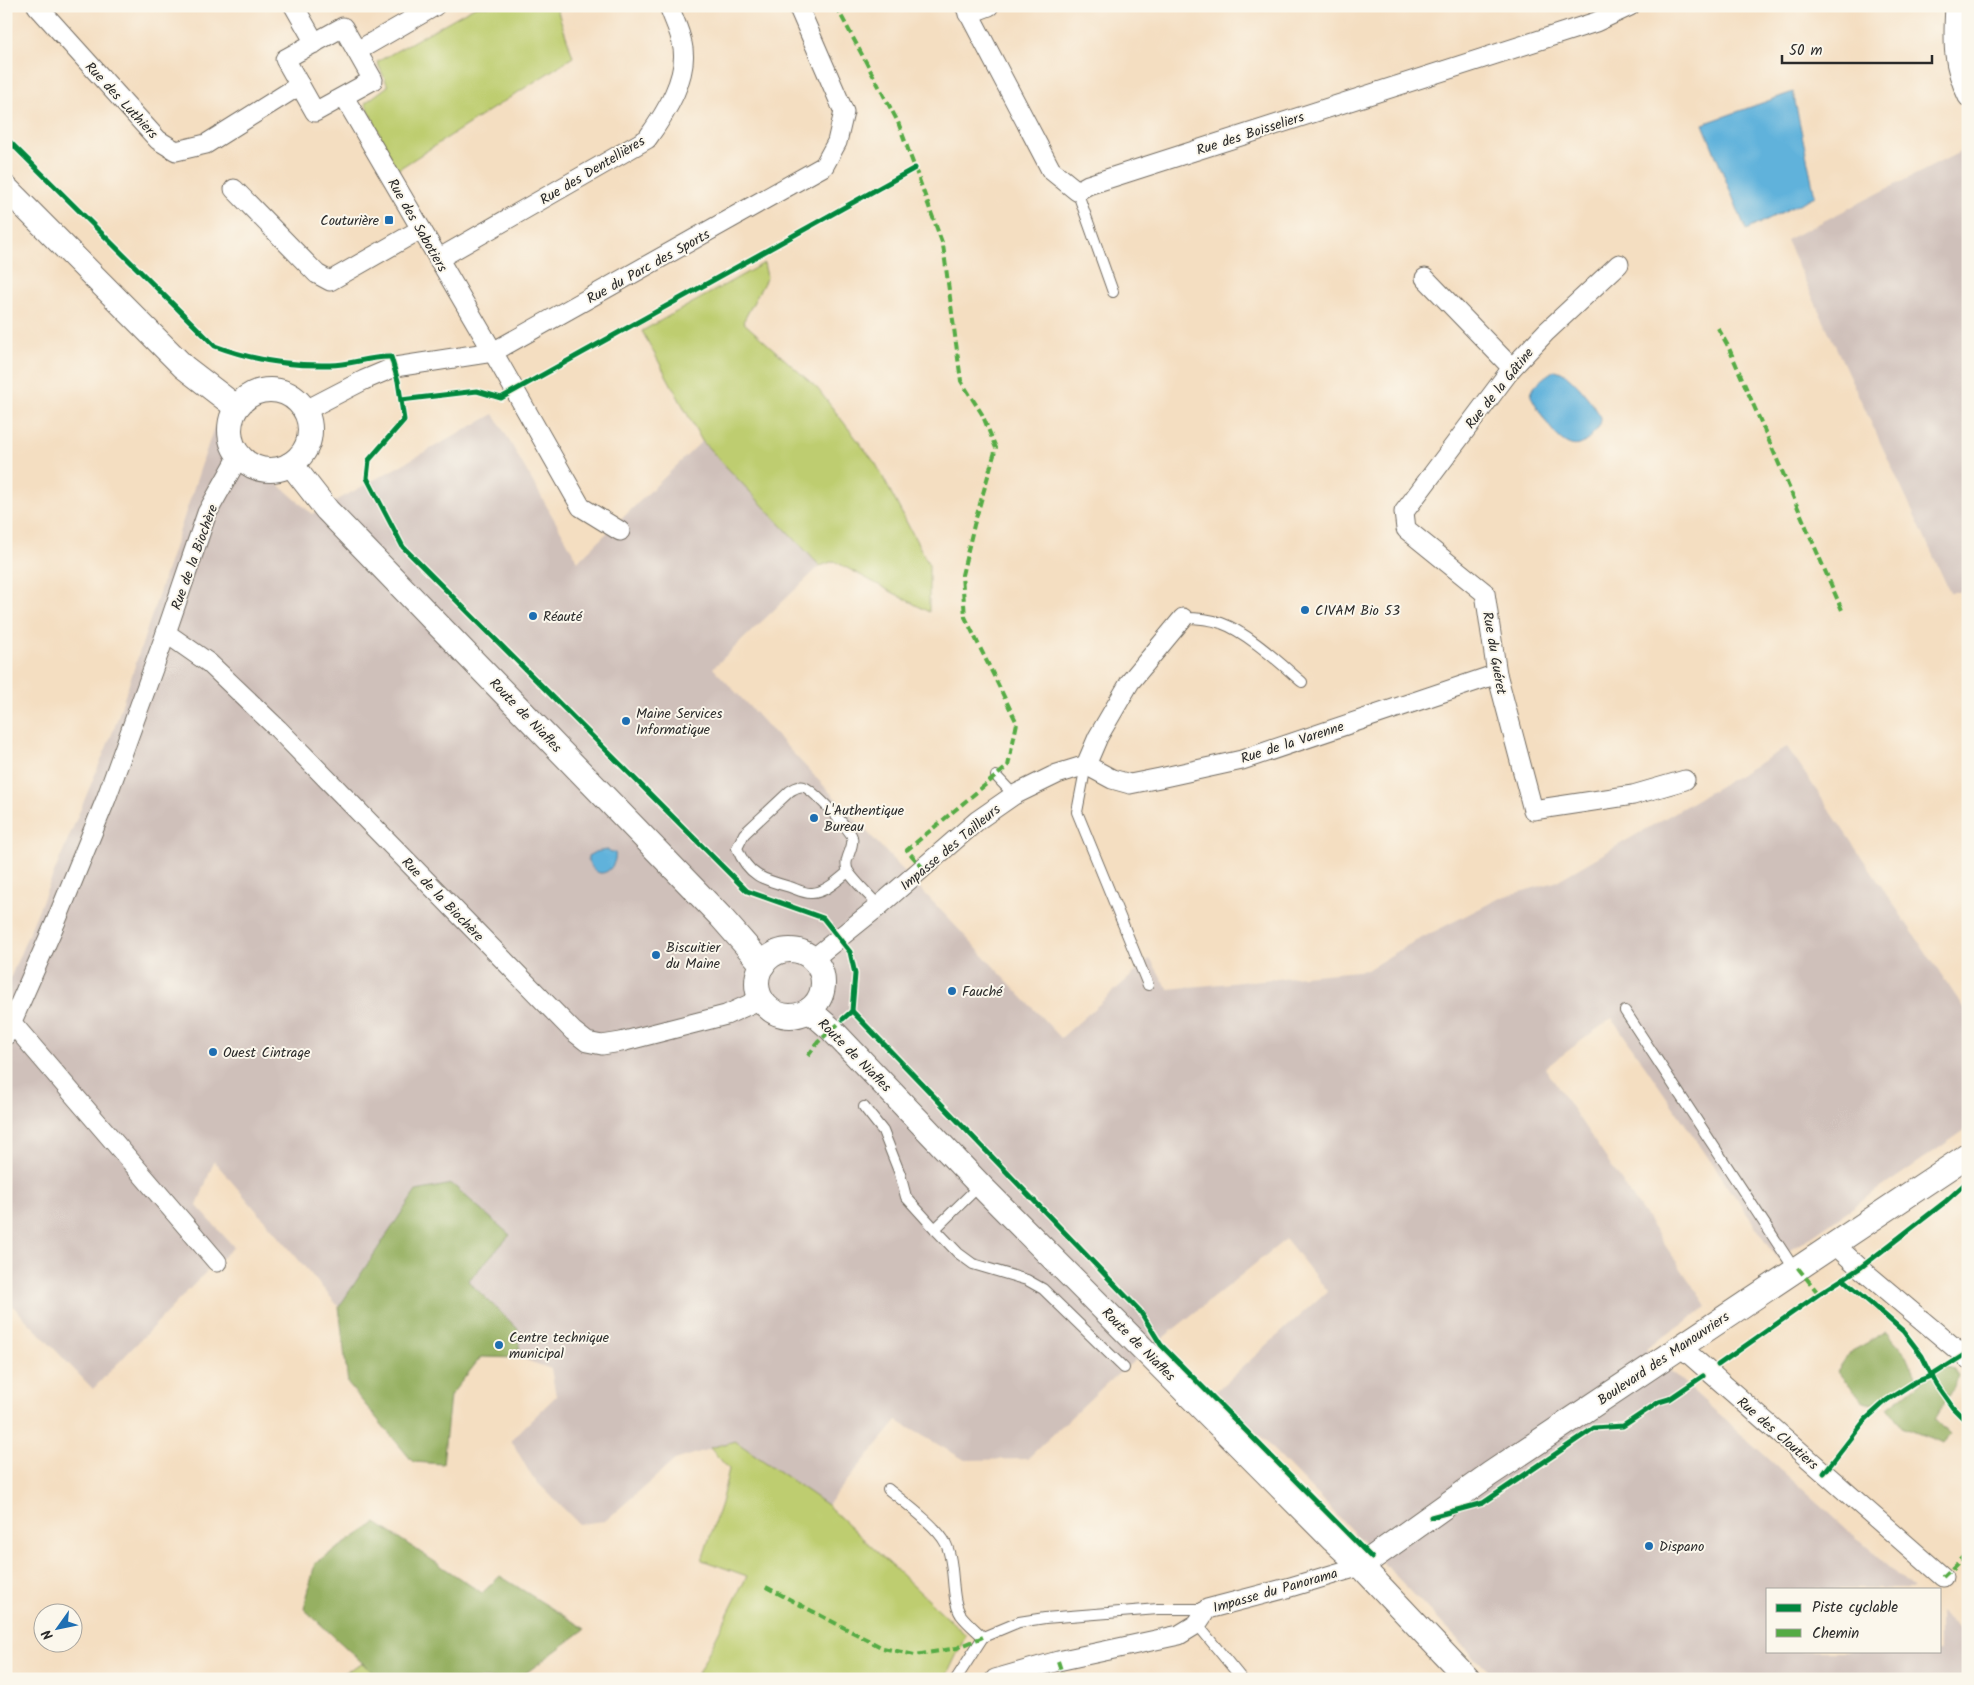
<svg xmlns="http://www.w3.org/2000/svg" width="1974" height="1685" viewBox="0 0 1974 1685" font-family="Kalam,sans-serif">
<rect width="100%" height="100%" fill="#fbf7ec"/>
<filter id="ink" filterUnits="userSpaceOnUse"><feTurbulence type="fractalNoise" baseFrequency=".02" numOctaves="2"/><feDisplacementMap in="SourceGraphic" scale="10" xChannelSelector="R" yChannelSelector="G"/><feConvolveMatrix kernelMatrix="1 2 1 2 8 2 1 2 1" color-interpolation-filters="sRGB"/></filter>
<filter id="wash" filterUnits="userSpaceOnUse"><feTurbulence type="fractalNoise" baseFrequency=".0096" numOctaves="4" result="noise"/><feDisplacementMap in="SourceGraphic" scale="20" xChannelSelector="R" yChannelSelector="G"/><feGaussianBlur stdDeviation="1.12" result="paint"/><feColorMatrix in="noise" values="0 0 0 0 0 0 0 0 0 0 0 0 0 0 0 0 0 1.4 0 .05"/><feComposite in="paint" operator="in"/></filter>
<g filter="url(#wash)">
<rect width="100%" height="100%" fill="#f4dec1"/>
<!-- industrial -->
<g fill="#cfc0ba">
<path d="M1968,148V592H1950L1786,240Z"/>
<path d="M494,414L578,561L702,441L820,566L713,668L1061,1038L1150,959L1168,989L1367,970L1408,945L1502,897L1555,882L1787,747L1968,1014V1128L1778,1259L1612,1018L1545,1068L1707,1307L1646,1349L1914,1589H1768V1651H1940V1613L1968,1637V1679H1496L1216,1391L1327,1291L1286,1239L1107,1383L1027,1459L965,1460L897,1421L827,1505L735,1441L675,1460L605,1521L579,1524L532,1477L511,1440L556,1396L551,1369L520,1358L518,1329L468,1281L416,1191L339,1307L214,1161L197,1206L234,1247L207,1271L93,1389L6,1299V988L114,729L214,427L312,514Z"/>
</g>
<!-- green -->
<g fill="#becd70" stroke="#747c4e">
<path d="M476,6H556L573,57L397,170L365,103L388,86L377,62Z"/>
<path d="M764,263L767,277L743,322L817,388L876,464L929,565V612L834,561L820,566L702,441L642,331Z"/>
<path d="M735,1441L827,1505L966,1635L945,1679H708L698,1673L747,1576L702,1560L721,1503L729,1469L710,1448Z"/>
<path d="M362,1663L380,1679H332Z"/>
</g>
<!-- forest -->
<g fill="#96b062" stroke="#606e46">
<path d="M452,1184L510,1235L468,1281L518,1329L520,1358L481,1357L450,1396L443,1464L413,1462L348,1384L339,1307L416,1191Z"/>
<path d="M1886,1332L1907,1356L1916,1377L1877,1405L1863,1402L1837,1371L1851,1351Z"/>
<path d="M1942,1365L1954,1369L1958,1377L1935,1420L1950,1435L1943,1443L1902,1427L1888,1407Z"/>
<path d="M376,1523L482,1593L500,1576L585,1629L518,1679H380L304,1609L315,1563Z"/>
</g>
<!-- water -->
<g fill="#60b2db" stroke="#466e83">
<path d="M1793,92L1815,196L1746,230L1703,124Z"/>
<path d="M1555,370C1571,372 1593,404 1601,417C1602,426 1595,431 1590,437C1567,466 1541,414 1531,396C1531,386 1546,375 1555,370Z"/>
<path d="M607,850L615,853C617,861 610,874 600,873C595,872 591,866 588,862V856L595,852Z"/>
</g>
</g>
<g filter="url(#ink)">
<g fill="none" stroke-linecap="round" stroke-linejoin="round">
<!-- service casing -->
<g stroke="#716a60" stroke-width="12">
<g id="service">
<path d="M1077,191L1113,292"/>
<path d="M1183,618C1195,618 1210,619 1221,623C1247,632 1281,664 1302,682"/>
<path d="M1086,765L1077,812L1148,985"/>
<path d="M996,776L1014,795"/>
<path d="M848,872C839,879 825,893 812,893C805,894 796,889 790,887C764,880 748,876 737,848L744,834L790,791C794,789 799,785 804,787C812,789 851,830 852,837C855,849 842,859 848,871C853,880 872,898 879,906"/>
<path d="M1625,1011L1795,1270"/>
<path d="M864,1107L883,1131L900,1174L906,1197L935,1229L980,1185"/>
<path d="M935,1229L958,1253L973,1264L1027,1280L1043,1289L1124,1368"/>
<path d="M888,1489C904,1502 938,1527 946,1544C956,1565 950,1599 961,1615C967,1623 976,1630 983,1637"/>
<path d="M1197,1624L1242,1679"/>
<path d="M956,1679L983,1637L1019,1622L1045,1618L1158,1609H1207"/>
</g>
</g>
<!-- minor casing -->
<g stroke="#716a60" stroke-width="21">
<g id="minor">
<path d="M37,6L158,140L176,151L206,144L300,85"/>
<path d="M294,6L315,43"/>
<path d="M965,6L1051,170L1077,191L1088,185L1596,22L1630,6"/>
<path d="M1955,6C1953,41 1952,65 1968,97"/>
<path d="M968,14L989,6"/>
<path d="M343,27L373,80L315,112L285,59Z"/>
<path d="M357,51L435,6"/>
<path d="M344,97L493,352L581,507L620,531"/>
<path d="M234,189L317,274L330,281L421,229"/>
<path d="M438,259L647,139C665,114 690,76 682,43C680,31 673,18 669,6"/>
<path d="M1619,264L1546,332L1512,368L1404,512L1406,529L1485,593L1497,674L1533,810L1633,795L1685,780"/>
<path d="M1425,278L1512,368"/>
<path d="M306,410L364,380L395,367L493,352L824,166L837,142L844,112L798,6"/>
<path d="M166,633L209,663L278,729L573,1031L587,1042L602,1045L621,1042L726,1015L761,999"/>
<path d="M1086,765L1112,779L1130,784L1160,778L1242,760L1497,674"/>
<path d="M813,959L879,906L978,820L1014,795L1057,774L1086,765L1098,737L1130,682L1183,618"/>
<path d="M12,1023L217,1262"/>
<path d="M6,1035L57,919L106,799L166,633L207,513L239,456"/>
<path d="M1834,1244L1860,1268L1968,1359"/>
<path d="M1681,1347L1943,1577"/>
<path d="M995,1679L1058,1661L1179,1635L1197,1624L1207,1609L1287,1588L1361,1566"/>
</g>
</g>
<!-- tertiary casing -->
<g stroke="#716a60" stroke-width="26">
<g id="tertiary">
<path d="M6,188L184,367L236,407"/>
<circle cx="270" cy="430" r="40"/>
<path d="M291,464L327,510L721,917L763,965"/>
<circle cx="790" cy="983" r="33"/>
<path d="M809,1010L831,1029L980,1185L1333,1540L1361,1566L1468,1679"/>
<path d="M1361,1566L1490,1474L1968,1155"/>
</g>
</g>
<!-- service -->
<use href="#service" stroke="#fff" stroke-width="10"/>
<!-- minor -->
<use href="#minor" stroke="#fff" stroke-width="19"/>
<!-- tertiary -->
<use href="#tertiary" stroke="#fff" stroke-width="24"/>
<!-- quiet -->
<g stroke="#54ab44" stroke-width="4" stroke-dasharray="8 4" stroke-linecap="butt">
<path d="M836,6L898,122L943,245L961,381L982,414L996,448L974,525L962,575L965,617L1017,723L1008,766L907,850L923,868"/>
<path d="M1718,328L1728,346L1842,610"/>
<path d="M808,1056L818,1042L846,1017"/>
<path d="M1798,1268L1819,1294"/>
<path d="M1943,1577L1968,1553"/>
<path d="M766,1587L883,1648L915,1655L957,1648L983,1637"/>
<path d="M1058,1661L1064,1679"/>
</g>
<!-- cycleway casing -->
<g stroke="#fbf7ec" stroke-width="8">
<g id="cycleway">
<path d="M6,138L215,346C252,360 291,366 330,365C351,365 370,356 391,357L398,381L404,420L369,460L367,478L403,547L747,891L823,918L850,952L855,974L852,1011"/>
<path d="M401,400L477,391L501,398L915,168"/>
<path d="M843,1019L852,1011L1140,1311L1161,1345L1372,1558"/>
<path d="M1843,1279L1903,1331L1922,1356L1936,1384L1953,1408L1968,1423"/>
<path d="M1718,1365L1819,1294L1860,1268L1945,1202L1968,1181"/>
<path d="M1824,1473L1866,1419L1887,1400L1915,1382L1931,1376L1964,1355"/>
<path d="M1431,1517L1483,1503L1594,1428L1623,1426L1659,1402L1669,1399L1703,1376"/>
</g>
</g>
<!-- cycleway -->
<use href="#cycleway" stroke="#00873e" stroke-width="5"/>
</g>
</g>
<!-- markers -->
<g fill="#1f6fb2" stroke="#fbf7ec" stroke-width="2">
<rect x="384" y="215" width="10" height="10" rx="2.5"/>
<circle cx="1305" cy="610" r="5"/>
<circle cx="533" cy="616" r="5"/>
<circle cx="626" cy="721" r="5"/>
<circle cx="814" cy="818" r="5"/>
<circle cx="656" cy="955" r="5"/>
<circle cx="952" cy="991" r="5"/>
<circle cx="213" cy="1052" r="5"/>
<circle cx="499" cy="1345" r="5"/>
<circle cx="1649" cy="1546" r="5"/>
</g>
<g text-anchor="middle" stroke-width="4" stroke-linejoin="round" paint-order="stroke">
<!-- street labels -->
<g font-size="14" fill="#2b2b2b" stroke="#fbf7ec">
<text transform="translate(122 100) rotate(47)" y="5">Rue des Luthiers</text>
<text transform="translate(1250 133) rotate(-18)" y="5">Rue des Boisseliers</text>
<text transform="translate(592 170) rotate(-31)" y="5">Rue des Dentellières</text>
<text transform="translate(418 225) rotate(60)" y="5">Rue des Sabotiers</text>
<text transform="translate(648 266) rotate(-29)" y="5">Rue du Parc des Sports</text>
<text transform="translate(1499 388) rotate(-51)" y="5">Rue de la Gâtine</text>
<text transform="translate(194 557) rotate(-70)" y="5">Rue de la Biochère</text>
<text transform="translate(1495 653) rotate(80)" y="5">Rue du Guéret</text>
<text transform="translate(526 715) rotate(46)" y="5">Route de Niafles</text>
<text transform="translate(1292 742) rotate(-18)" y="5">Rue de la Varenne</text>
<text transform="translate(950 847) rotate(-40)" y="5">Impasse des Tailleurs</text>
<text transform="translate(443 899) rotate(46)" y="5">Rue de la Biochère</text>
<text transform="translate(855 1055) rotate(45)" y="5">Route de Niafles</text>
<text transform="translate(1139 1344) rotate(45)" y="5">Route de Niafles</text>
<text transform="translate(1663 1358) rotate(-34)" y="5">Boulevard des Manouvriers</text>
<text transform="translate(1778 1433) rotate(41)" y="5">Rue des Cloutiers</text>
<text transform="translate(1275 1590) rotate(-16)" y="5">Impasse du Panorama</text>
</g>
<!-- poi labels -->
<g font-size="14" fill="#2b2b2b" stroke="#fbf7ec" text-anchor="start">
<text x="379" y="225" text-anchor="end">Couturière</text>
<text x="1315" y="615">CIVAM Bio 53</text>
<text x="543" y="621">Réauté</text>
<text x="636" y="718">Maine Services<tspan x="636" dy="16">Informatique</tspan></text>
<text x="824" y="815">L'Authentique<tspan x="824" dy="16">Bureau</tspan></text>
<text x="666" y="952">Biscuitier<tspan x="666" dy="16">du Maine</tspan></text>
<text x="962" y="996">Fauché</text>
<text x="223" y="1057">Ouest Cintrage</text>
<text x="509" y="1342">Centre technique<tspan x="509" dy="16">municipal</tspan></text>
<text x="1659" y="1551">Dispano</text>
</g>
</g>
<!-- margin -->
<rect width="1974" height="1685" fill="none" stroke="#fbf7ec" stroke-width="25"/>
<!-- legend -->
<rect x="1766" y="1588" width="175" height="65" fill="#fbf7ec" stroke="#a8a59f"/>
<rect x="1776" y="1604" width="25" height="8" fill="#00873e" stroke="#a8a59f"/>
<text x="1812" y="1612" font-size="15" fill="#2b2b2b">Piste cyclable</text>
<rect x="1776" y="1629" width="25" height="8" fill="#54ab44" stroke="#a8a59f"/>
<text x="1812" y="1638" font-size="15" fill="#2b2b2b">Chemin</text>
<!-- north arrow -->
<g transform="translate(58 1628) rotate(237)"><circle r="24" fill="#fbf7ec" stroke="#a8a59f"/>
<path d="M0-4L9 19L0 12L-9 19Z" fill="#1f6fb2"/>
<text y="-8" font-size="14" font-weight="bold" text-anchor="middle" fill="#2b2b2b">N</text>
</g>
<!-- scale -->
<path d="M1782 55v8h150v-8" fill="none" stroke="#2b2b2b" stroke-width="2.5"/>
<text x="1789" y="55" font-size="15" fill="#2b2b2b" stroke="#fbf7ec" stroke-width="4" paint-order="stroke">50 m</text>
</svg>
